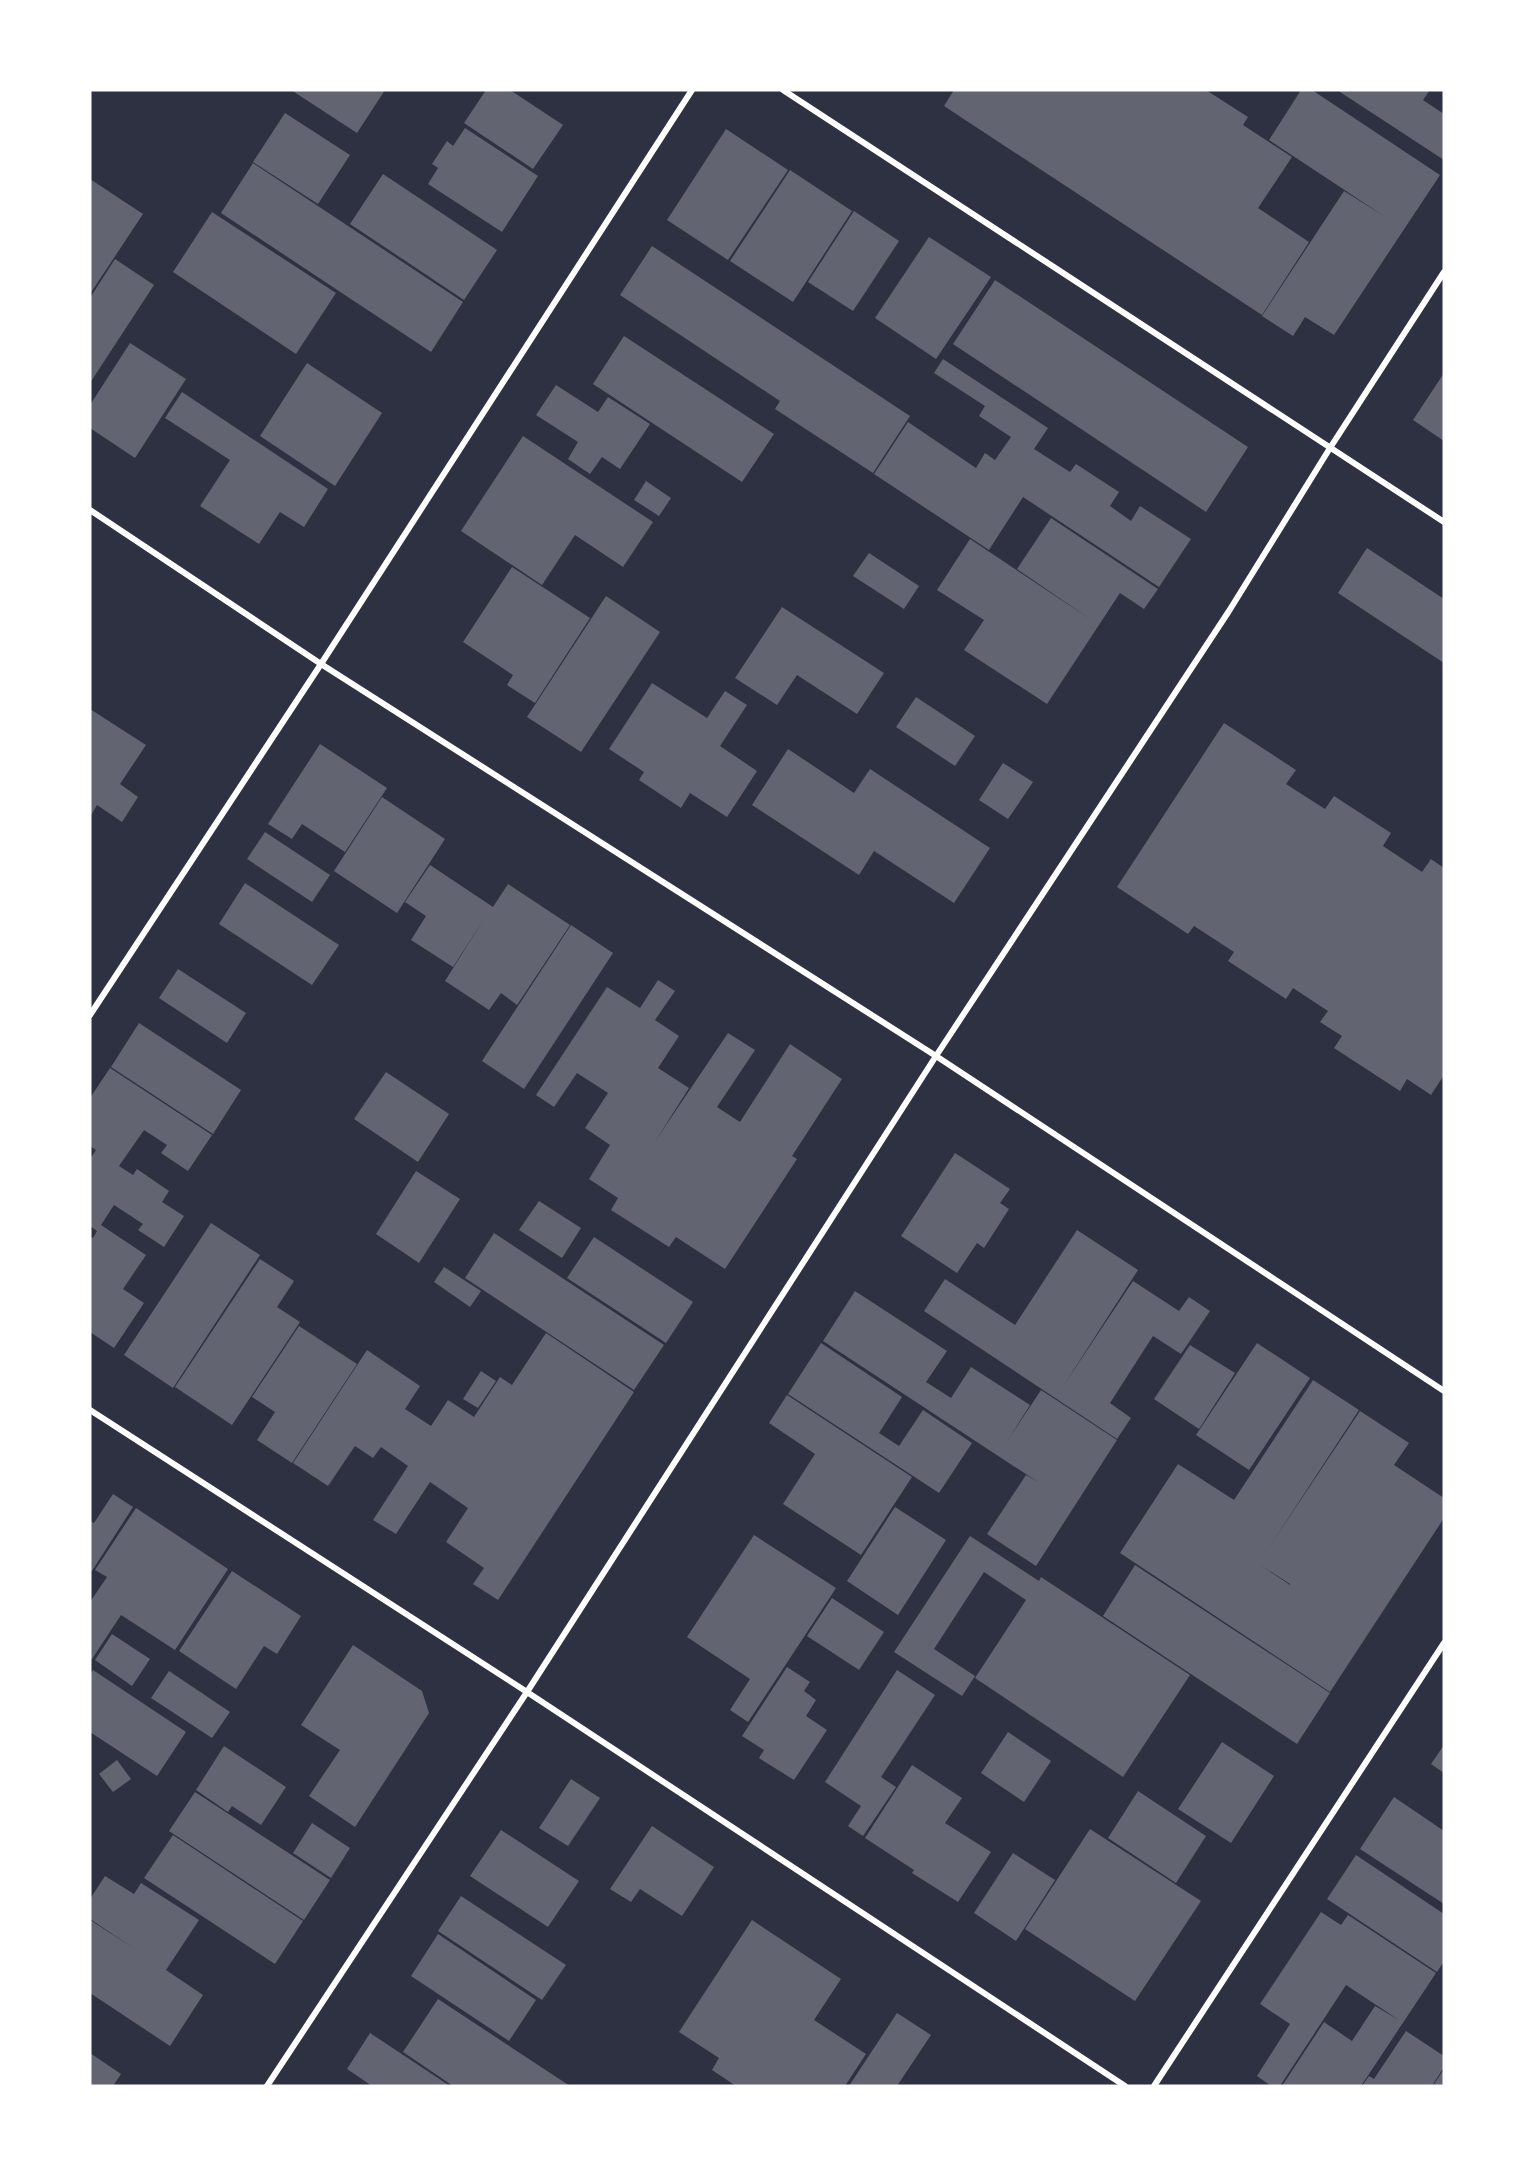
<svg xmlns="http://www.w3.org/2000/svg" width="1534" height="2176" viewBox="0 0 1534 2176" font-family="'Public Sans',sans-serif">
<rect width="100%" height="100%" fill="#2d3142"/>
<!-- building -->
<g fill="#626471" fill-rule="evenodd">
<path d="M291,90H385L357,133Z"/>
<path d="M486,90H510L563,125L533,169L464,123Z"/>
<path d="M954,90H1206L1248,117L1243,125L1292,157L1258,208L1309,242L1262,315L944,106Z"/>
<path d="M1301,90H1312L1440,175L1334,335L1305,317L1293,336L1262,316L1344,191L1384,216L1269,140Z"/>
<path d="M1337,90H1430L1423,100L1444,114V160Z"/>
<path d="M285,113L350,155L318,204L253,162Z"/>
<path d="M465,128L538,176L502,232L428,184L438,168L432,164L447,141L453,146Z"/>
<path d="M726,129L788,170L728,260L667,220Z"/>
<path d="M253,163L463,302L431,352L221,213Z"/>
<path d="M790,170L852,211L793,302L730,261Z"/>
<path d="M383,174L497,250L464,300L350,224Z"/>
<path d="M90,179L143,214L90,294Z"/>
<path d="M854,211L899,241L853,311L808,282Z"/>
<path d="M212,212L336,293L296,354L173,272Z"/>
<path d="M929,237L991,277L936,359L875,318Z"/>
<path d="M652,246L910,416L873,473L775,409L780,401L620,295Z"/>
<path d="M115,259L154,285L90,383V298Z"/>
<path d="M995,280L1248,447L1206,512L953,344Z"/>
<path d="M624,336L774,434L742,482L593,384Z"/>
<path d="M130,343L186,379L135,458L90,428V405Z"/>
<path d="M943,359L1048,428L1034,449L1070,472L1076,464L1119,492L1110,506L1131,521L1140,506L1191,539L1159,587L1023,497L989,550L874,474L908,422L976,468L985,453L995,460L1011,437L979,416L985,406L934,373Z"/>
<path d="M307,363L382,413L335,486L260,436Z"/>
<path d="M1444,373V441L1413,420Z"/>
<path d="M556,385L598,412L608,397L650,424L620,469L602,457L590,474L568,459L578,442L536,415Z"/>
<path d="M182,392L328,489L304,527L280,512L259,544L200,506L230,460L165,418Z"/>
<path d="M523,436L653,522L623,567L575,535L542,585L461,531Z"/>
<path d="M646,481L671,498L659,516L634,500Z"/>
<path d="M1051,518L1158,589L1144,609L1120,593L1047,704L964,650L984,620L937,590L970,539L1090,619L1017,569Z"/>
<path d="M1367,548L1444,599V663L1338,593Z"/>
<path d="M869,553L919,586L904,609L853,576Z"/>
<path d="M512,567L590,618L535,703L507,685L513,675L463,642Z"/>
<path d="M606,596L660,632L581,752L527,717Z"/>
<path d="M782,607L884,673L857,714L797,675L777,705L735,678Z"/>
<path d="M652,683L707,718L725,691L747,705L720,746L757,771L727,817L690,793L681,808L639,780L644,772L609,749Z"/>
<path d="M916,697L975,736L955,766L896,727Z"/>
<path d="M90,709L146,745L120,784L138,797L122,822L97,805L90,817Z"/>
<path d="M1224,723L1296,770L1286,784L1325,809L1334,796L1391,833L1383,846L1422,872L1431,859L1444,868V1075L1431,1095L1407,1079L1400,1091L1334,1048L1342,1036L1320,1022L1328,1011L1293,988L1286,999L1228,961L1234,952L1194,926L1188,934L1117,887Z"/>
<path d="M320,744L387,788L345,852L302,824L292,839L268,824Z"/>
<path d="M788,749L854,793L870,769L990,848L954,903L874,851L859,875L752,805Z"/>
<path d="M1003,763L1033,782L1008,819L979,800Z"/>
<path d="M382,797L445,839L397,913L334,871Z"/>
<path d="M265,832L330,875L312,902L247,859Z"/>
<path d="M430,865L493,907L508,884L570,925L517,1005L501,993L489,1010L445,981L484,919L453,967L411,940L426,916L405,902Z"/>
<path d="M245,883L339,945L312,985L219,924Z"/>
<path d="M571,925L613,953L524,1089L482,1061Z"/>
<path d="M178,969L246,1013L227,1043L159,998Z"/>
<path d="M658,980L675,991L655,1020L679,1036L658,1068L689,1088L656,1140L728,1033L755,1050L717,1107L740,1122L790,1044L842,1079L792,1156L797,1159L725,1269L676,1237L669,1247L611,1210L618,1198L589,1179L610,1145L585,1128L608,1093L577,1073L554,1107L536,1095L607,987L640,1008Z"/>
<path d="M139,1023L241,1090L213,1134L111,1067Z"/>
<path d="M110,1068L212,1135L188,1171L161,1153L167,1145L144,1130L119,1166L133,1175L137,1169L169,1191L162,1202L184,1216L164,1247L138,1230L143,1224L114,1205L101,1225L146,1255L123,1289L144,1303L114,1348L90,1332V1236L93,1238L97,1231L90,1226V1159L96,1150L90,1146V1098Z"/>
<path d="M386,1072L449,1114L418,1162L354,1119Z"/>
<path d="M955,1153L1010,1189L1000,1203L1009,1209L984,1248L977,1243L957,1273L901,1236Z"/>
<path d="M416,1171L460,1199L419,1263L376,1234Z"/>
<path d="M539,1201L581,1228L562,1258L519,1230Z"/>
<path d="M211,1223L260,1255L173,1388L124,1355Z"/>
<path d="M1077,1230L1138,1270L1062,1388L1133,1281L1179,1311L1189,1297L1210,1311L1181,1354L1153,1336L1110,1403L1131,1418L1117,1439L924,1311L945,1279L1015,1325Z"/>
<path d="M494,1233L664,1345L634,1390L465,1278Z"/>
<path d="M594,1237L693,1302L666,1343L567,1278Z"/>
<path d="M260,1259L294,1281L277,1307L300,1322L232,1425L175,1387Z"/>
<path d="M444,1267L481,1291L470,1307L434,1282Z"/>
<path d="M855,1291L947,1351L926,1382L951,1398L971,1367L1030,1405L1008,1440L1041,1390L1117,1440L1036,1566L987,1534L1026,1475L1038,1482L823,1341Z"/>
<path d="M299,1326L357,1364L292,1463L257,1440L275,1412L252,1397Z"/>
<path d="M546,1333L634,1392L498,1600L473,1584L484,1568L446,1542L468,1508L430,1482L396,1534L373,1520L408,1466L381,1447L373,1458L355,1446L328,1486L293,1463L367,1350L420,1386L405,1409L431,1426L448,1400L474,1417L500,1377L512,1385Z"/>
<path d="M821,1343L902,1397L879,1433L899,1446L923,1410L972,1443L939,1493L788,1394Z"/>
<path d="M1257,1343L1310,1378L1249,1470L1196,1435Z"/>
<path d="M1190,1345L1235,1373L1199,1429L1154,1399Z"/>
<path d="M481,1371L496,1381L478,1408L463,1399Z"/>
<path d="M1313,1380L1359,1410L1270,1546L1360,1411L1409,1443L1394,1465L1444,1498V1518L1330,1692L1120,1553L1178,1464L1234,1500ZM1259,1564L1290,1584V1585Z"/>
<path d="M787,1395L912,1477L861,1555L783,1504L815,1454L769,1423Z"/>
<path d="M113,1494L133,1507L90,1574V1521L94,1523Z"/>
<path d="M895,1507L946,1540L898,1615L847,1581Z"/>
<path d="M136,1508L228,1569L175,1650L121,1615L90,1662V1602L107,1577L95,1570Z"/>
<path d="M754,1535L836,1588L748,1722L730,1710L750,1679L687,1637Z"/>
<path d="M970,1536L1039,1581L1041,1577L1190,1675L1123,1777L975,1678L1026,1600L984,1572L934,1649L975,1676L962,1696L894,1652Z"/>
<path d="M1135,1565L1330,1693L1297,1744L1103,1616Z"/>
<path d="M232,1571L301,1616L277,1654L264,1646L236,1689L179,1651Z"/>
<path d="M832,1598L884,1632L859,1670L807,1636Z"/>
<path d="M112,1634L150,1659L132,1686L95,1660Z"/>
<path d="M353,1645L422,1691L429,1713L355,1827L309,1796L340,1750L301,1725Z"/>
<path d="M787,1667L810,1682L804,1691L816,1700L806,1716L827,1730L794,1780L759,1758L764,1750L742,1736Z"/>
<path d="M93,1670L186,1732L157,1776L90,1732V1675Z"/>
<path d="M897,1670L935,1695L881,1777L896,1787L863,1836L848,1826L861,1806L825,1782Z"/>
<path d="M169,1671L230,1712L212,1738L151,1698Z"/>
<path d="M1008,1732L1051,1761L1024,1802L981,1773Z"/>
<path d="M1222,1742L1274,1776L1231,1843L1178,1809Z"/>
<path d="M1444,1745V1773L1431,1764Z"/>
<path d="M224,1746L286,1787L261,1825L232,1806L228,1812L196,1790Z"/>
<path d="M117,1760L131,1779L113,1792L99,1774Z"/>
<path d="M912,1765L962,1798L945,1823L991,1852L958,1902L912,1873L914,1870L865,1838Z"/>
<path d="M571,1779L600,1798L568,1846L539,1828Z"/>
<path d="M1138,1791L1206,1836L1176,1883L1108,1838Z"/>
<path d="M195,1792L330,1880L304,1920L169,1831Z"/>
<path d="M1394,1797L1444,1831V1904L1360,1849Z"/>
<path d="M312,1823L350,1848L331,1878L293,1853Z"/>
<path d="M652,1826L714,1867L682,1916L640,1889L631,1902L610,1889Z"/>
<path d="M1090,1829L1201,1901L1135,2001L1025,1929Z"/>
<path d="M501,1830L579,1881L548,1927L470,1876Z"/>
<path d="M173,1835L303,1921L275,1964L144,1878Z"/>
<path d="M1013,1853L1055,1880L1016,1941L974,1913Z"/>
<path d="M1356,1855L1444,1914V1961L1437,1972L1327,1899Z"/>
<path d="M105,1876L134,1894L141,1883L199,1920L166,1970L203,1995L170,2046L90,1993V1920L135,1949L90,1919V1899Z"/>
<path d="M461,1896L566,1965L542,2000L438,1931Z"/>
<path d="M1321,1912L1341,1925L1348,1915L1436,1973L1361,2086H1282L1324,2022L1352,2041L1375,2006L1399,2020L1346,1985L1280,2086H1271L1257,2076L1290,2024L1260,2004Z"/>
<path d="M752,1920L841,1979L814,2020L866,2054L845,2086H736L712,2070L719,2058L679,2032Z"/>
<path d="M438,1934L536,2000L509,2041L411,1976Z"/>
<path d="M438,1999L570,2086H453L403,2052Z"/>
<path d="M897,2013L931,2035L897,2086H849Z"/>
<path d="M1406,2031L1444,2056V2067L1432,2086H1362L1369,2076L1374,2079Z"/>
<path d="M370,2033L450,2086H372L347,2069Z"/>
<path d="M90,2053L121,2074L113,2086H90Z"/>
<path d="M1444,2069V2086H1433Z"/>
</g>
<g fill="none" stroke-linecap="round" stroke-linejoin="round">
<!-- minor -->
<g stroke="#fff" stroke-width="6">
<path d="M783,90L1444,522"/>
<path d="M90,510L321,664L936,1056L1444,1391"/>
<path d="M90,1015L321,664L692,90"/>
<path d="M90,1410L527,1692L1125,2086"/>
<path d="M267,2086L527,1692L936,1056L1229,611L1330,448L1444,272"/>
<path d="M1154,2086L1444,1643"/>
</g>
</g>
<!-- border -->
<rect width="1534" height="2176" fill="none" stroke="#ffffff" stroke-width="183"/>
</svg>
